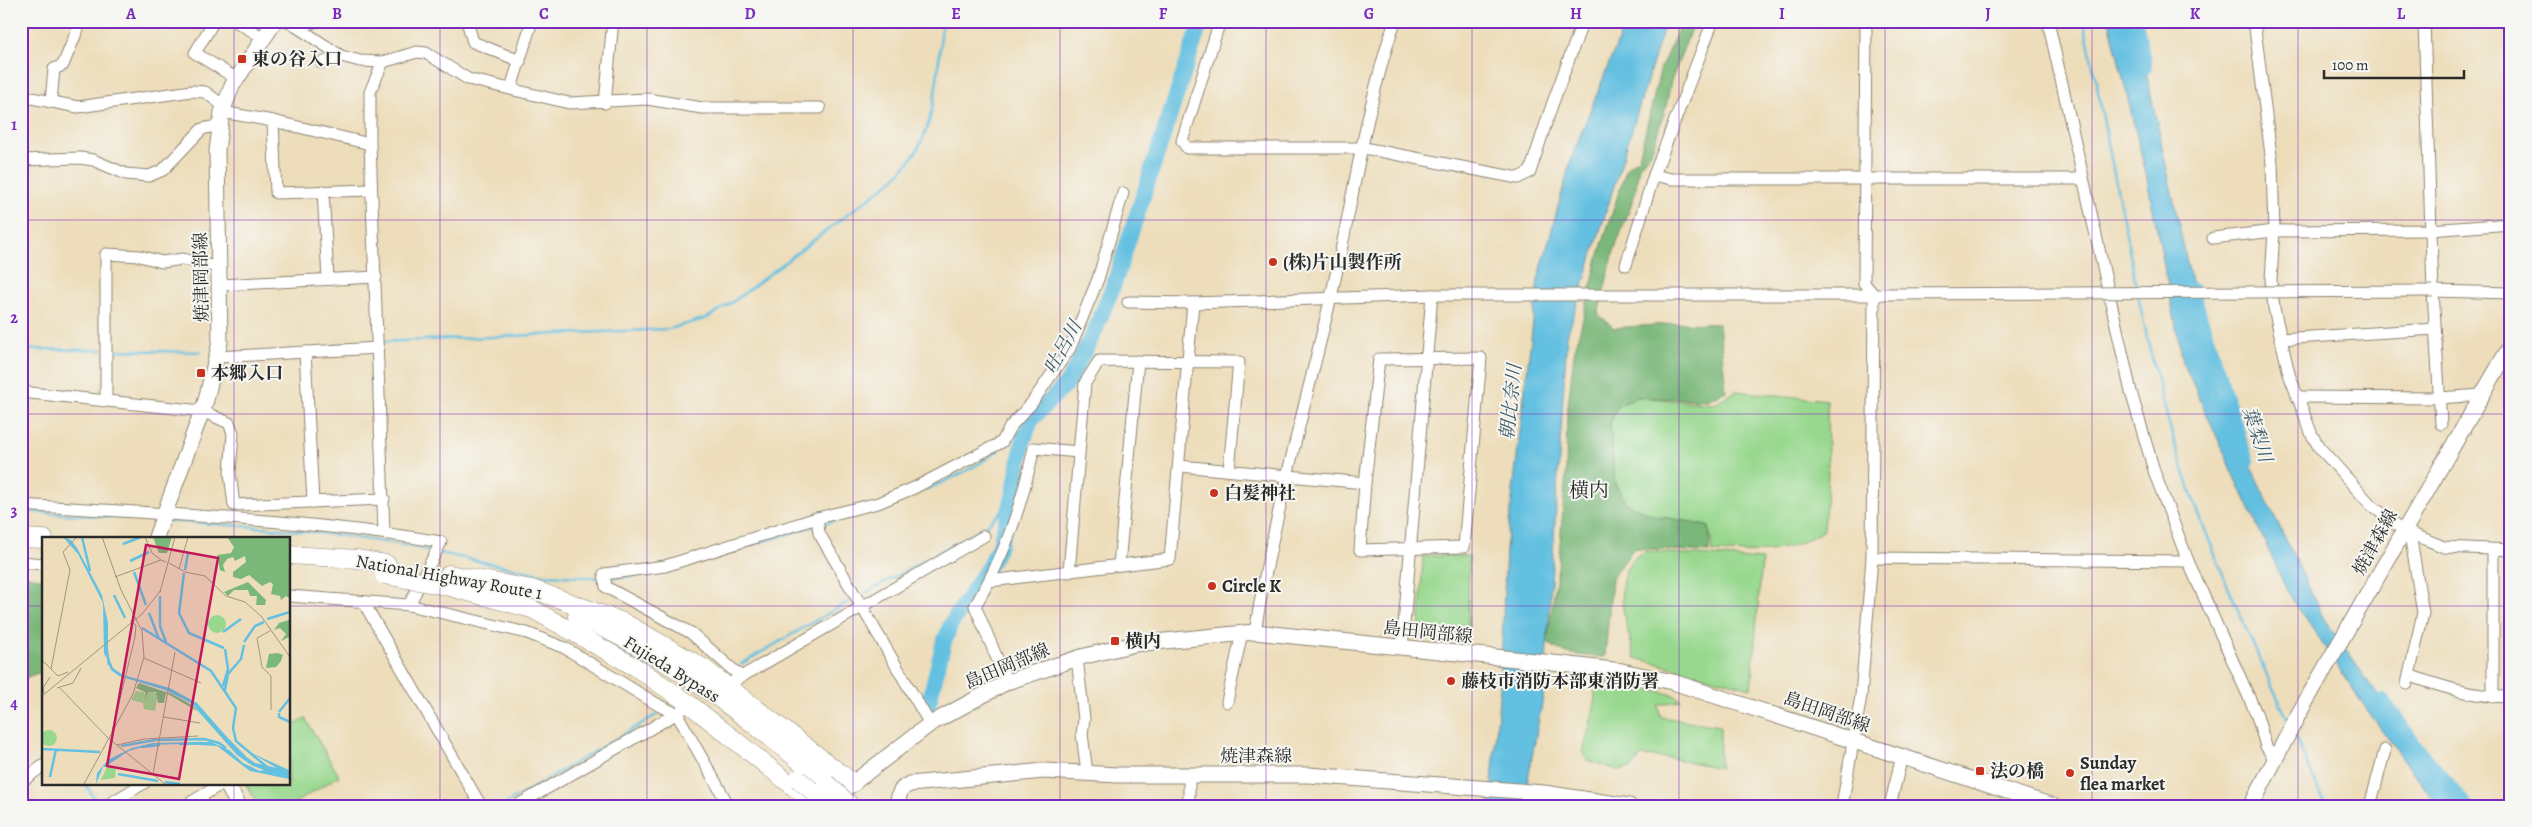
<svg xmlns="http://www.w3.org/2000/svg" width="2532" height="827" viewBox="0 0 2532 827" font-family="Alegreya,'Noto Serif JP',serif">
<rect width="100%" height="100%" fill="#f6f6f2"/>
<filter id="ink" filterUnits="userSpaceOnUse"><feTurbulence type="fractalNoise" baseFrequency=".02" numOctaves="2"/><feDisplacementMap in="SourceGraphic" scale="10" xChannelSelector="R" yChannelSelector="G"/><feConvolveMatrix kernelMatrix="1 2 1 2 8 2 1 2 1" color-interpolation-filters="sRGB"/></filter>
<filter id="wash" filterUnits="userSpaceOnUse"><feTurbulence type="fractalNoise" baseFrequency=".0096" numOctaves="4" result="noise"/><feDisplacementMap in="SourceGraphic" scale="20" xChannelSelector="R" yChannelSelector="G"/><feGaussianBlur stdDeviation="1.12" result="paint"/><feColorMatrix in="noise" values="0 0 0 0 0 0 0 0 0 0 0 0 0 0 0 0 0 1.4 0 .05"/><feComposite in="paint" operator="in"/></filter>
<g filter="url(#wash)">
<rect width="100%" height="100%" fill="#edddba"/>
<!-- green -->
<g fill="#98d88e" stroke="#62825c">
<path d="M1736,391L1827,400L1828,474L1824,530C1785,555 1758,553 1713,552L1709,527L1686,521L1655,516L1627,504L1615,484L1610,424L1617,407L1637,397L1713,404Z"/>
<path d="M1645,551L1762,560L1751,688L1635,658C1628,629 1611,587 1632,560C1635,556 1642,554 1645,551Z"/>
<path d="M1423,556H1469L1468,637L1419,636Z"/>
<path d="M1616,682L1674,695L1681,700L1658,705L1661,717L1720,726V768L1671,758L1641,756L1632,768L1617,770L1587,760L1583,753L1595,703V688L1600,683Z"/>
<path d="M305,718L339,776L290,806H259L245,783H289V728Z"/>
</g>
<!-- forest -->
<g fill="#7ab879" stroke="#527252">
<path d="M1682,21H1694L1671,81L1666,107L1651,153L1639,166L1635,194L1614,251L1598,314L1614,328L1683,323L1719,324L1726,391L1707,400L1637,397L1617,407L1610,424L1615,484L1627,504L1655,516L1686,521L1709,527L1710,552L1634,548L1612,578L1605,657C1585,656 1561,656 1547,641L1558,567L1566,474L1567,414L1574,354L1599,254L1627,167L1639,158L1661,67Z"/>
<path d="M22,575L44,579V671L21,679Z"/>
</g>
<!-- water -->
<g fill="#63c0e1" stroke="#477686">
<path d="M1626,21H1666L1567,336L1544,692L1523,806H1490L1500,687L1506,549L1538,280L1572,156Z"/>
<path d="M2109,21H2135L2215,392L2324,619L2456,806H2438L2365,707L2287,591L2183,362L2146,174Z"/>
</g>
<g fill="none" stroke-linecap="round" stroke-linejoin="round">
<!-- stream -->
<g stroke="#63c0e1" stroke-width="2.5">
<path d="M2084,21L2137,290"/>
<path d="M2138,295C2153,369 2173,447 2200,517C2227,587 2257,655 2289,722"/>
<path d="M380,342L669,329L707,318L734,301L894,179C902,170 910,162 916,152C937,118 939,61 942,21"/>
<path d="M335,345L375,342"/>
<path d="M21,349L102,350"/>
<path d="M110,350L201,352"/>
<path d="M1007,443L1031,420"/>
<path d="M908,496C939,485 973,470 999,450"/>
<path d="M21,511L157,520"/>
<path d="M167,521C256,526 346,533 432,551"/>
<path d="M820,525L856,514"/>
<path d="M751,545L815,526"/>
<path d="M440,553L545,575L602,578"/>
<path d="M613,578L643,575L679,568"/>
<path d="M860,596L986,526L1003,510L1013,497"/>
<path d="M741,664L853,599"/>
<path d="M2294,734L2326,806"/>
<path d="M85,783L99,806"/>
<path d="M502,806L658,714"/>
</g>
<!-- river -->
<g stroke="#63c0e1" stroke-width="16">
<path d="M2135,21L2144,66"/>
<path d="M2191,290L2246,462"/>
<path d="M2383,702L2421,754L2466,806"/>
<path d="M928,706L943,645L951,624L989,566L1000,544L1013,497L1023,442L1031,420L1068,382L1095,331L1114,284L1201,21"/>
</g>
</g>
</g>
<g filter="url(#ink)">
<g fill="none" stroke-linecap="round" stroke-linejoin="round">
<!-- minor casing -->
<g stroke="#8c8472" stroke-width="13">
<g id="minor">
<path d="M214,21L195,53L237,79"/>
<path d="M235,21L264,38"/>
<path d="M288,21L341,56L360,61L383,62L417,52L426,53L468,79L569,103L647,99L702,108H820"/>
<path d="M467,21L473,42L520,61"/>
<path d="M1220,21L1182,141L1187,148H1364L1518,178L1530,172L1552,105L1583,21"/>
<path d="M2048,21L2131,392L2155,474L2188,561L2256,713L2266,746L2274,759"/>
<path d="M2254,21L2272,163L2274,231L2271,280L2274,308L2289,374L2312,435L2319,447L2371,505L2403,530L2444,547L2511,550"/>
<path d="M2424,21L2433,291L2441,424"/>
<path d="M297,27L317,21"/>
<path d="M383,62L370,92V144L384,533"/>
<path d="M322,63L341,56"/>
<path d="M511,88L532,21"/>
<path d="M21,96L78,107L192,91L205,92L224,106"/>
<path d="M51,102L54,69L63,65L81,21"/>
<path d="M605,103L613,21"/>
<path d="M222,112L273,121L370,144"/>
<path d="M273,121L276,193L371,190"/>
<path d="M21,160L80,158L93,160L126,174L149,176L163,170L202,129L220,125"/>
<path d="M1654,175L1671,179H2082"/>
<path d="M323,191L328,279"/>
<path d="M2213,238L2274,231L2430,230L2511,224"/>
<path d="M1626,265L1654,175L1713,21"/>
<path d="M220,285L376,277"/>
<path d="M2433,291L2511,293"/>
<path d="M1128,302L1193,303L1432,295H1879"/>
<path d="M2280,339L2435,329"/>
<path d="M305,352L313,502"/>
<path d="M217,357L378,348"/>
<path d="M1481,358L1464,547L1360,550L1365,483L1379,359Z"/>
<path d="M21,392L202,411L229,423L233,433L230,473L234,505L384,499"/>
<path d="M2297,397L2439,398L2481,395"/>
<path d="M106,401V254L140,256L162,262L183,259L220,268"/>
<path d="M1180,466L1365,483"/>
<path d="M21,505C161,514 303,519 441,542L409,605"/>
<path d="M817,518L819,533L930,724"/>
<path d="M2493,550V697"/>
<path d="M1872,558L2188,561"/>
<path d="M21,562L44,564"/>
<path d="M1119,565L1138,361"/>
<path d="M1069,572L1085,383L1099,361L1239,362L1229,470"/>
<path d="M990,581L1170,559L1193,303"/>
<path d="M289,596L409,605L527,633L565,648L660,706L677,714L729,806"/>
<path d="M364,603L481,806"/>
<path d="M1255,632C1273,520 1304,411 1330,301C1352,208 1364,112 1395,21"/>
<path d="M1402,648L1432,295"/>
<path d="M1077,658L1084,719L1082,734L1087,773"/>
<path d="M740,676L691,633L606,587L604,574L665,566L817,518L878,503L914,488L1002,442L1010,427L1031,404L1070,348L1098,279L1123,193"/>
<path d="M2411,676C2445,688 2475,697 2511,697"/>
<path d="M734,681L984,536"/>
<path d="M1007,682L975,606C1006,554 1021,506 1034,448L1079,452"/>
<path d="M2407,684L2423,613L2410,534"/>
<path d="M1227,702L1242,632"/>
<path d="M1189,775V806"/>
<path d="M21,782L44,765"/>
<path d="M26,806L28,804"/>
<path d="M106,806L144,783"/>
<path d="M185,806L223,783"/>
<path d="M516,806L681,711"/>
<path d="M1842,806L1861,696L1872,558L1874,295L1864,283L1866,21"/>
<path d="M1890,806L1902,756"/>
<path d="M2370,806L2385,750"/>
</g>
</g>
<!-- major casing -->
<g stroke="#8c8472" stroke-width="17">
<g id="major">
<path d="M156,537L206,400L220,342L217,151L222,112L232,86L275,21"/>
<path d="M226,783L239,806"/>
<path d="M844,790L930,724L1007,682L1081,657L1135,644L1255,632L1553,663L1622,671L1673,682L2053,806"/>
<path d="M897,806C899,795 899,788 910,784L1044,771L1118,775H1309L1544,793L1629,806"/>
<path d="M2251,806L2298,715L2511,345"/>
</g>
</g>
<!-- highway casing -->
<g stroke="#8c8472" stroke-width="19">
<g id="highway">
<path d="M21,538L44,539"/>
<path d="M289,555L358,559L387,564"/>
<path d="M449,574L532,589L623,622L702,667L853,783"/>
<path d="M446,586L532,609L637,668L688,703L809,799"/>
<path d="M577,616C670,656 749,718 826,783"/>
</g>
</g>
<!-- minor -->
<use href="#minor" stroke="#fff" stroke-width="11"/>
<!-- major -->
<use href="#major" stroke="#fff" stroke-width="15"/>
<!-- highway -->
<use href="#highway" stroke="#fff" stroke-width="18"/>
<!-- minor-bridge casing -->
<g stroke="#8c8472" stroke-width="13" stroke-linecap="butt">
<path id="minor-bridge" d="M1883,294L2433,291"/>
</g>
<!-- highway-bridge casing -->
<g stroke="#8c8472" stroke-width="19" stroke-linecap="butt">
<g id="highway-bridge">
<path d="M384,575L446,586"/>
<path d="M798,779L830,806"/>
<path d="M826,783L851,806"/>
</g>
</g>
<!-- minor-bridge -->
<use href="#minor-bridge" stroke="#fff" stroke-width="11"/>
<!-- highway-bridge -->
<use href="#highway-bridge" stroke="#fff" stroke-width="18"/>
</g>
</g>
<!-- grid -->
<path fill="none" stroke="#7b2cbf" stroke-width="1" stroke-opacity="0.55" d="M234,21V538M440,21V806M647,21V806M853,21V806M1060,21V806M1266,21V806M1472,21V806M1679,21V806M1885,21V806M2092,21V806M2298,21V806M21,220H2511M21,414H2511M21,606H44M289,606H2511M234,783V806"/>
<!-- markers -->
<g fill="#c8321e" stroke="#f6f6f2" stroke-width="2">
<rect x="237" y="54" width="10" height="10" rx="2.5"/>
<circle cx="1273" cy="262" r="5"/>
<rect x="196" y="368" width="10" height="10" rx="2.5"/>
<circle cx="1214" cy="493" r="5"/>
<circle cx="1212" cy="586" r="5"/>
<rect x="1110" y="636" width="10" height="10" rx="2.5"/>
<circle cx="1451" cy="681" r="5"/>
<rect x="1975" y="766" width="10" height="10" rx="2.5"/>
<circle cx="2070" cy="773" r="5"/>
</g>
<g text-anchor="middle" stroke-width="4" stroke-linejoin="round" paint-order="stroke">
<!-- poi labels -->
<g font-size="18" font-weight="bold" fill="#2b2b2b" stroke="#f6f6f2" text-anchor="start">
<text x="252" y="65">東の谷入口</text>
<text x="1283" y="268">(株)片山製作所</text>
<text x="211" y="379">本郷入口</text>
<text x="1224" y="499">白髪神社</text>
<text x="1222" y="592">Circle K</text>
<text x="1125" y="647">横内</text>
<text x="1461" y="687">藤枝市消防本部東消防署</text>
<text x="2080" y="769">Sunday<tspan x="2080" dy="21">flea market</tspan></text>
<text x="1990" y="777">法の橋</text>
</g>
<!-- street labels -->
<g font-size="18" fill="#2b2b2b" stroke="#f6f6f2">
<text transform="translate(201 277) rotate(-91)" y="6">焼津岡部線</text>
<text transform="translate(2375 542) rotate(-61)" y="6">焼津森線</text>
<text transform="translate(449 577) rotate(10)" y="6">National Highway Route 1</text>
<text transform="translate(1428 632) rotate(6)" y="6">島田岡部線</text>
<text transform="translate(1007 666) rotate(-23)" y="6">島田岡部線</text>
<text transform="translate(672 669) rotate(32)" y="6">Fujieda Bypass</text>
<text transform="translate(1827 712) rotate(19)" y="6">島田岡部線</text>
<text x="1256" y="762">焼津森線</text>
</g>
<!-- water labels -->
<g font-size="19" font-style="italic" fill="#3c5862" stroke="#f6f6f2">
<text transform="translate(1062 347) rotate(-61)" y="7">吐呂川</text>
<text transform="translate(1510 402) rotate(-84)" y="7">朝比奈川</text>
<text transform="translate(2258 434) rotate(72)" y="7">葉梨川</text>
</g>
<!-- quarter labels -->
<g font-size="20" fill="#2b2b2b" stroke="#f6f6f2">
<text x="1589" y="497">横内</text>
</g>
</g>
<!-- overview -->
<g transform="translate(42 537)">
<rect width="248" height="248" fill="#edddba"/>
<path d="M166 87a9 9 0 1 1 18 0a9 9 0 1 1-18 0ZM94,154L102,155V162L107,155L116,156L113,174L102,172L101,166L89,163ZM-1 201a8 8 0 1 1 16 0a8 8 0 1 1-16 0ZM65,230L74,232L73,241L59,243Z" fill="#98d88e"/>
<path d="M111,0H130L125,16H117ZM185,0H247V61L244,59L239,63L238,59L229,57L231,47L228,45L220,49L207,38L199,42L191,40V35L204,25L203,19L193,24L191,20L185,22L181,28L183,35L178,33L175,18L189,16L192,10ZM206,45L224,63L223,68H214L215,59H208L206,53H192L186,59L182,55ZM247,83V100L239,104L244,97L238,91L232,93L237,86ZM236,116L241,118L239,124L234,130L224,131L227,117ZM97,146L130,157L145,165L153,171L155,174L124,156L122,166H116L114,155H107L102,162L103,155L94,151Z" fill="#7ab879"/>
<path d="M21,0L29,3L35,11L60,58L66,86V118L71,131L81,138L128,151L155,166L199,216L213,226L235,231L207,215L247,233V242L208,234L175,209L139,207L108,208L87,214L61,230L54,247L55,236L66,223L90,211L111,206L169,205L187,213L201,226L218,234L222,233L211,229L195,218L149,166L123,153L77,139L69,133L66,126L65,109L64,121L62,116L61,66L36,17Z" fill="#63c0e1"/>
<path fill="none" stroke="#63c0e1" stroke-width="2.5" d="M40,0L48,34M81,7L99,0M88,24L107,15M143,33L146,16M92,35L104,68M142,36L137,76L147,96L182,111M72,58L83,81M118,59V89L124,105M107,76L117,102M225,82L248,75M100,91L169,134L194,171L191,191L194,204L225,230M181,95L199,82M202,105L213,89L222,85M64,107L67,128M181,149L186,132L183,112M183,153L186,137L199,122L202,108M237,175L248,161M237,176V180L248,185M186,203L203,220M137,207L160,206M79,209L113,203L162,202L177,206L184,211M99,210L118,208M0,212L58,215M62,229L80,217M76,237L116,244M8,240L14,212M123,245L138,247"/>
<path fill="none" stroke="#9f9681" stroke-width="1" d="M103,0L110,16L119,23M127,26L143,35L163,39L184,59L203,65L219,79L248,120M137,32L146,0M73,40L119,23L124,25M118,55L133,0M228,94L215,101L220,130L229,139V148M102,121L159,146M0,123L16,139L26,135M9,132L28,33L21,15L34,1M229,148V173M17,150L65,200L123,247M15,151L31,146L39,131M2,156L1,151L8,140M0,159L100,77L119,53M122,180L158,186M70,195L93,100L94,88L88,84M75,208L102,202L156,199M111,237L133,115M42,247L91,157L102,120L100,94L79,53L60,0"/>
<path fill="#c2185b" fill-opacity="0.15" stroke="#c2185b" stroke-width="2.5" d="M104,8L176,21L137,242L65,229Z"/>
<rect width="248" height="248" fill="none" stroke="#2b2b2b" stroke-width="2.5"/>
</g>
<!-- margin -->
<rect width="2532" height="827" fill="none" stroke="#f6f6f2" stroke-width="55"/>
<!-- scale -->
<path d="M2324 70v8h140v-8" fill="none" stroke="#2b2b2b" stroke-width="2.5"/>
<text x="2332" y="70" font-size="15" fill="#2b2b2b" stroke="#f6f6f2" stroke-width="4" paint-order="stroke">100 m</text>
<rect x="28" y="28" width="2476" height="772" fill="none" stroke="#7b2cbf" stroke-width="2"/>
<g font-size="16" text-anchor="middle" font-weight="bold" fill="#7b2cbf">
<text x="131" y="19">A</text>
<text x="337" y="19">B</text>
<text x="544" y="19">C</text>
<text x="750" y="19">D</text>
<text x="956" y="19">E</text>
<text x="1163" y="19">F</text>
<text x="1369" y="19">G</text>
<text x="1576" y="19">H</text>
<text x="1782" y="19">I</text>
<text x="1988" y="19">J</text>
<text x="2195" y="19">K</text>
<text x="2401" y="19">L</text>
<text x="14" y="130">1</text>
<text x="14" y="323">2</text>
<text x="14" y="516">3</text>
<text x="14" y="709">4</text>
</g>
</svg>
